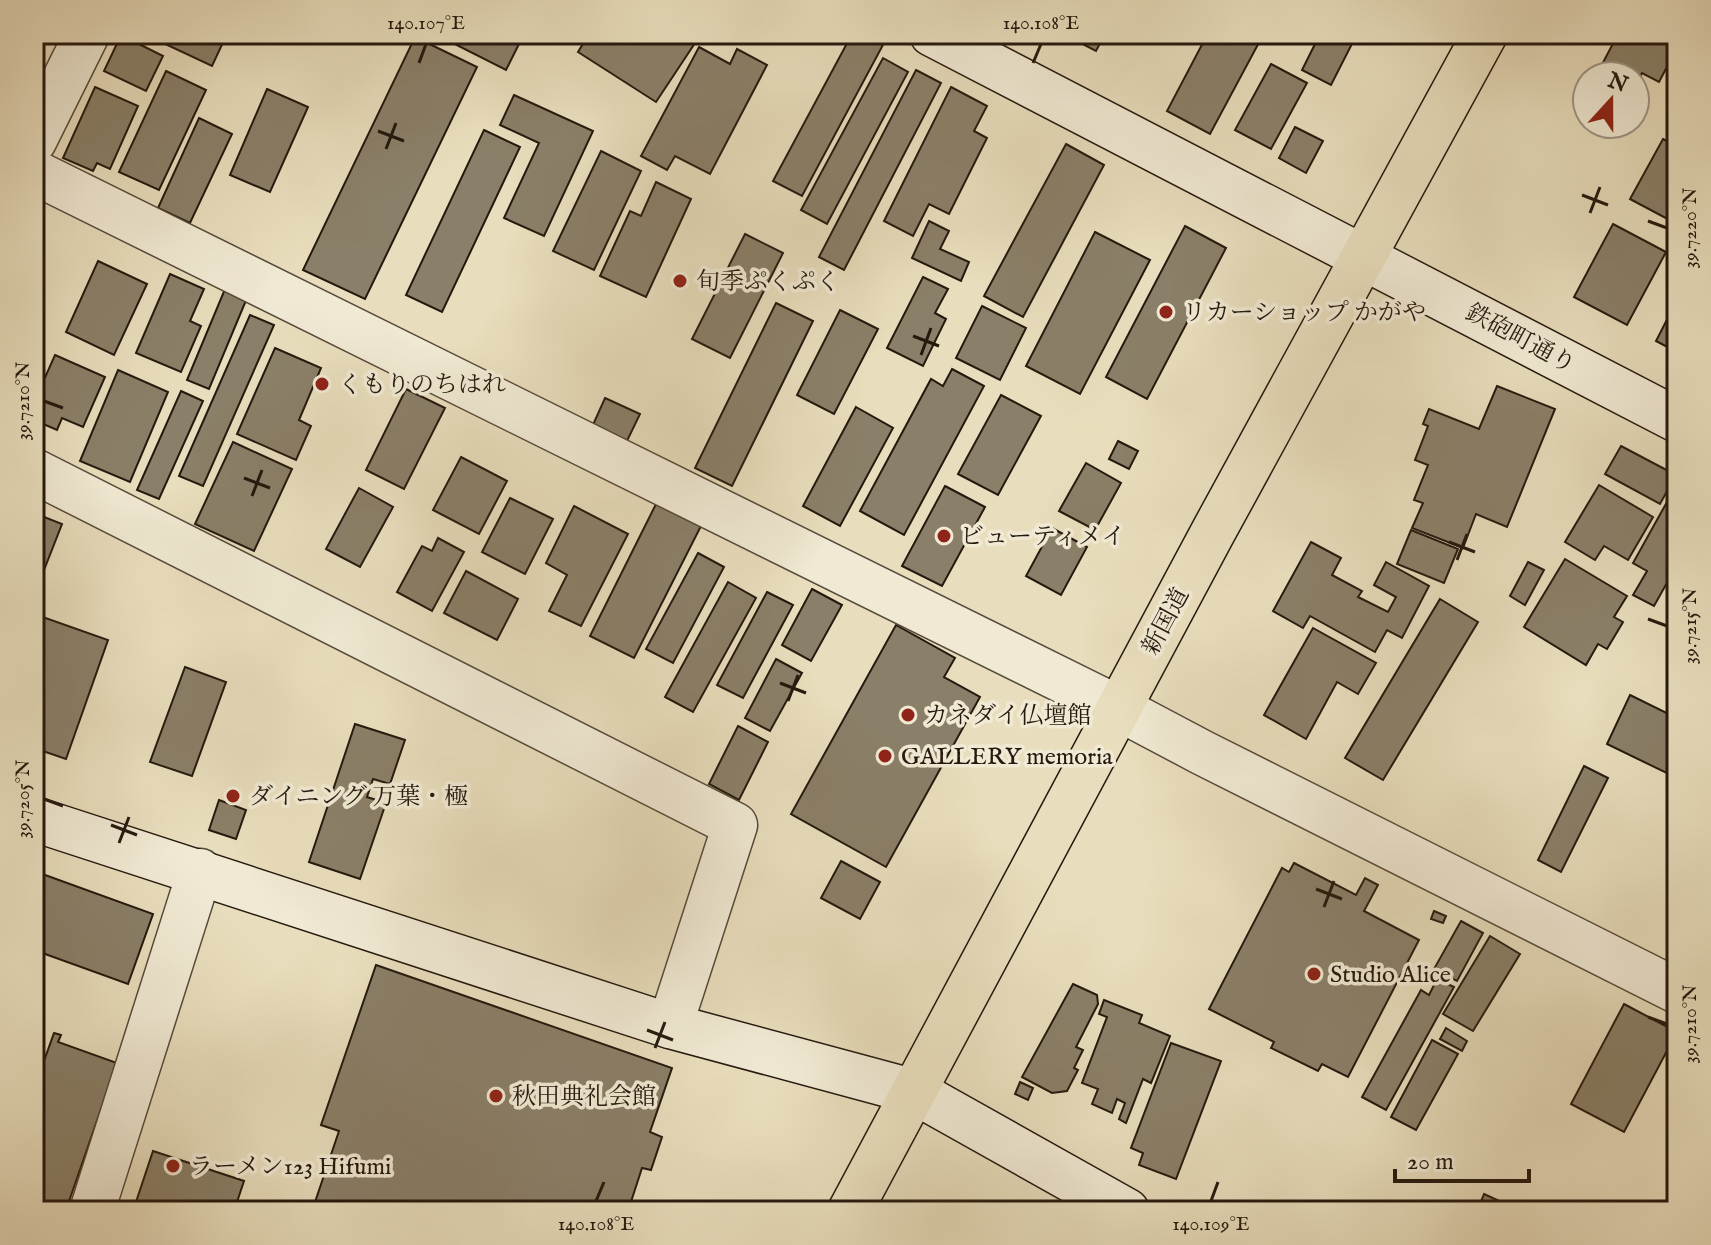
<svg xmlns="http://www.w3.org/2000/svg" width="1711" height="1245" viewBox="0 0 1711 1245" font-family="'IM FELL English','Noto Serif JP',serif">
<rect width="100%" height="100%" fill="#e8ddbc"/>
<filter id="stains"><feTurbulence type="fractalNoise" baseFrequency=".0025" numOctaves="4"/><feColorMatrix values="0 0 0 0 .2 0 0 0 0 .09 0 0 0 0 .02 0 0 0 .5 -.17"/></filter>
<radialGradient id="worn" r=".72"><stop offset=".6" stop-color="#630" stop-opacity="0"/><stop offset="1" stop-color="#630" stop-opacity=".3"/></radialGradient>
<!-- building -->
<g fill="#8a7f68" stroke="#25190e" stroke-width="2">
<path d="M144,34H227L212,66Z"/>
<path d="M435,34H524L506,70Z"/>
<path d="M589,34H701L656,102L578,52Z"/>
<path d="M852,34H866L884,43L802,196L773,181Z"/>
<path d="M1063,34H1105L1096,51Z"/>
<path d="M1230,34H1256L1262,37L1210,134L1167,111L1207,35L1224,44Z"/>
<path d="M1320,34H1357L1331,85L1302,70Z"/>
<path d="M1618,34H1677V48L1659,82L1642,73L1635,86V76H1605L1598,72Z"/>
<path d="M121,35L163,56L146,91L104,71Z"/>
<path d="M415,37L477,67L365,299L303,270Z"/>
<path d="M699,47L730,64L737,49L767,65L710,174L675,156L667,170L641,156Z"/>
<path d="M883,58L908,72L827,224L801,210Z"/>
<path d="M1271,64L1307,83L1271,149L1235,130Z"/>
<path d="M916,70L941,83L844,270L819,257Z"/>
<path d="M166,71L206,90L159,190L119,172Z"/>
<path d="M95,87L138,106L110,169L97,163L93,171L63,158Z"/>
<path d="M951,87L987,106L974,131L987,138L949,214L929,204L913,236L884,221Z"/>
<path d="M267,89L308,107L270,192L230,175Z"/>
<path d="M514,95L593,131L544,236L504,218L539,143L500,125Z"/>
<path d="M199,118L232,134L190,223L158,208Z"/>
<path d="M1295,127L1323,141L1306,173L1279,158Z"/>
<path d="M484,130L520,147L442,312L406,295Z"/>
<path d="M1663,139L1677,146V224L1630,199Z"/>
<path d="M1066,144L1104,165L1023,317L984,296Z"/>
<path d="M601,151L641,171L594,270L553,251Z"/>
<path d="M656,182L691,199L646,297L600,276L630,211L641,216Z"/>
<path d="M929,221L949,231L940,249L969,262L961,281L912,258Z"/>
<path d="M1613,224L1666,252L1627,325L1574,297Z"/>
<path d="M1185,226L1226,248L1147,399L1106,377Z"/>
<path d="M1095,232L1150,260L1080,394L1026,366Z"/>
<path d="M745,234L783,253L730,358L692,339Z"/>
<path d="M98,261L147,284L114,355L66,332Z"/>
<path d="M170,274L204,289L190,321L201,326L181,372L136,353Z"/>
<path d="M923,277L948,289L935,313L946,319L923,366L887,348Z"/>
<path d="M225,289L247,298L209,389L187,380Z"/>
<path d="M1677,300V352L1656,341Z"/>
<path d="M776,303L813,321L732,486L695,468Z"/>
<path d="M982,306L1026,328L1000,380L956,358Z"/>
<path d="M840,310L878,329L834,414L797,395Z"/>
<path d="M250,315L274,325L203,486L179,476Z"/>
<path d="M275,348L321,368L299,420L311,426L296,460L237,434Z"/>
<path d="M55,355L105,377L83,427L62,418L57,430L34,420V402Z"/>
<path d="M952,369L984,386L904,535L860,511L931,379L943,386Z"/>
<path d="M118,370L168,392L130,482L80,461Z"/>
<path d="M1497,386L1555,409L1507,527L1476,514L1463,548L1412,528L1423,503L1414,500L1428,465L1415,460L1428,426L1423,424L1429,409L1479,429Z"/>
<path d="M406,389L445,408L404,489L366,470Z"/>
<path d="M181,391L203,401L159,499L137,490Z"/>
<path d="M1001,395L1041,416L998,495L958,474Z"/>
<path d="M605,398L640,414L626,443L592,427Z"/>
<path d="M856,407L893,428L840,526L803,506Z"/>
<path d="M1118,441L1138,451L1129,469L1109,459Z"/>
<path d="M233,442L292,469L254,551L195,524Z"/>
<path d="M1621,446L1676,475L1660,504L1605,474Z"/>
<path d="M461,457L507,481L479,534L433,510Z"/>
<path d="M1086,463L1121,483L1095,530L1059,511Z"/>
<path d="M1677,484V565L1654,606L1633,595L1647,571L1633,563Z"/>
<path d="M1599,485L1653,517L1628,560L1604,546L1595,560L1565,542Z"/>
<path d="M945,486L985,507L942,586L902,566Z"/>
<path d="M359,488L393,507L360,567L326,549Z"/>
<path d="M510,498L553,519L525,574L482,552Z"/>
<path d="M656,504L701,526L634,658L590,636Z"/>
<path d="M574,506L628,534L581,626L549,611L567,575L546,563Z"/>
<path d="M34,513L62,524L44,570L34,567Z"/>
<path d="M1052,528L1087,547L1061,595L1026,576Z"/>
<path d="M1411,530L1458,549L1444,583L1397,564Z"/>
<path d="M438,538L464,552L432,611L397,592L422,546L432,551Z"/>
<path d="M1311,542L1341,558L1332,575L1362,591L1358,597L1388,612L1396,597L1374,585L1386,562L1429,586L1402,638L1387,630L1375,652L1310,616L1303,628L1273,611Z"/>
<path d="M698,553L724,567L673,663L646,649Z"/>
<path d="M1565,559L1627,596L1614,617L1623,622L1607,649L1598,644L1586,665L1524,627Z"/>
<path d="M1528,562L1544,570L1525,605L1510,596Z"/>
<path d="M466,571L518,599L497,640L444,613Z"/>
<path d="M728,582L756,598L693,712L665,697Z"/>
<path d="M812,589L842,605L811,661L782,645Z"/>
<path d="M767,592L793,605L743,698L717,685Z"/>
<path d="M1440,599L1478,622L1383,780L1345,758Z"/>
<path d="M37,615L108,640L66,759L34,748V623Z"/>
<path d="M896,625L955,658L944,677L980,697L886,867L791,814Z"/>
<path d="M1313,628L1376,663L1358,694L1337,682L1306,739L1264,715Z"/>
<path d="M776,659L802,673L770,731L745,718Z"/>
<path d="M185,667L226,682L192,776L150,762Z"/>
<path d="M1630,695L1677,718V778L1607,744Z"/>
<path d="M355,724L405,740L390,784L373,779L367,797L386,803L360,879L309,862Z"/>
<path d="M738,726L768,742L739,800L709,784Z"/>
<path d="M1584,766L1608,778L1561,872L1538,860Z"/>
<path d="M219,800L246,810L236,839L209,830Z"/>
<path d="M841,861L880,882L860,919L821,898Z"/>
<path d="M1294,863L1356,895L1365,878L1378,885L1364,911L1419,940L1348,1077L1322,1064L1318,1071L1271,1048L1274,1042L1209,1009L1282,868L1289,872Z"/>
<path d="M34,871L153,914L128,984L34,950Z"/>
<path d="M1434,911L1446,916L1443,923L1431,919Z"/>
<path d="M1461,921L1483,933L1457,981L1434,969Z"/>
<path d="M1490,936L1520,954L1473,1031L1443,1014Z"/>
<path d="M376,965L672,1068L650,1132L662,1137L651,1170L642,1168L628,1211H312L339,1131L321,1125Z"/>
<path d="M1437,979L1454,987L1386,1110L1362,1097L1421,990L1429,995Z"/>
<path d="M1073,984L1097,995L1098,1004L1076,1047L1083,1050L1074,1068L1078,1070L1067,1091L1052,1093L1022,1077Z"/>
<path d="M1104,1000L1142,1015L1139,1023L1170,1036L1151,1083L1143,1079L1126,1123L1119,1119L1125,1103L1117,1099L1112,1113L1092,1104L1098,1089L1082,1083L1107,1017L1099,1014Z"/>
<path d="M1624,1004L1677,1032L1624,1132L1571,1104Z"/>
<path d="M1446,1028L1467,1041L1462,1051L1440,1039Z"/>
<path d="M54,1033L61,1035L58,1042L117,1063L67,1207L53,1202L50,1211H34V1089Z"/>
<path d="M1432,1040L1458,1054L1416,1130L1391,1117Z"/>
<path d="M1171,1043L1221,1061L1176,1179L1139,1165L1143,1153L1131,1148Z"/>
<path d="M1020,1082L1033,1088L1028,1100L1015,1094Z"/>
<path d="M153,1151L244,1181L234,1211H133Z"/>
<path d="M1677,1189V1211H1664Z"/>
<path d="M1484,1194L1521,1211H1477Z"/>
</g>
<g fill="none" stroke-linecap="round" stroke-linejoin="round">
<!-- street casing -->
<g stroke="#564a3a" stroke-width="47">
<g id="street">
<path d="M34,141L87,34"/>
<path d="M34,172L1118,708L1203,753L1677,991"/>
<path d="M34,471L735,825L670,1026"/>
<path d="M92,1211L200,871"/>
</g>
</g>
<!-- secondary casing -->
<g stroke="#25190e" stroke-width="47">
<g id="secondary">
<path d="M932,34L1677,420"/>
<path d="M34,819L670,1026L915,1092L1127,1211"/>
</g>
</g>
<!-- primary casing -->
<g stroke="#25190e" stroke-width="47">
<path id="primary" d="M850,1211L1212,534L1485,34"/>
</g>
<!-- street -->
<use href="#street" stroke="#f0e9d3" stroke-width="44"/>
<!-- secondary -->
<use href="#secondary" stroke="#f0e9d3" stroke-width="44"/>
<!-- primary -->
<use href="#primary" stroke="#e8ddbc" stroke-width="44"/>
</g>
<!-- ticks -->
<path fill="none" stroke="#25190e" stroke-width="3" d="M419,63L426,44M1033,63L1041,44M378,131L404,141M386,149L396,123M1582,195L1608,205M1590,213L1600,187M1648,221L1667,228M913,336L939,346M921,355L931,328M44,401L63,408M244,478L270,488M252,496L262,470M1449,542L1475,552M1457,560L1467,534M1648,619L1667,626M780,683L806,693M788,701L798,675M44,799L63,806M111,825L137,835M119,843L129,817M1316,889L1342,899M1324,907L1334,881M1648,1017L1667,1024M647,1030L673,1040M655,1048L665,1022M596,1201L604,1182M1211,1201L1218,1182"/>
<!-- markers -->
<g fill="#8f2418" stroke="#f0e9d3" stroke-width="3">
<circle cx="680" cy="281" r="8"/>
<circle cx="1166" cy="312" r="8"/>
<circle cx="322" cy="384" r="8"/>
<circle cx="944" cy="536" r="8"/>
<circle cx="908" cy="715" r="8"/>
<circle cx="885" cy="756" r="8"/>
<circle cx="233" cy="796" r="8"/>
<circle cx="1314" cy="974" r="8"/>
<circle cx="496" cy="1096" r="8"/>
<circle cx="173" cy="1166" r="8"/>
</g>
<g text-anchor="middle" stroke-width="7" stroke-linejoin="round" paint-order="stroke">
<!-- poi labels -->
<g font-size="24" fill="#25190e" stroke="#f0e9d3" text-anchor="start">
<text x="696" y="289">旬季ぷくぷく</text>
<text x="1182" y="320">リカーショップ かがや</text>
<text x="338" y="392">くもりのちはれ</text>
<text x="960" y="544">ビューティメイ</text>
<text x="924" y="723">カネダイ仏壇館</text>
<text x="901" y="764">GALLERY memoria</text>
<text x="249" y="804">ダイニング 万葉・極</text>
<text x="1330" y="982">Studio Alice</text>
<text x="512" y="1104">秋田典礼会館</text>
<text x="189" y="1174">ラーメン123 Hifumi</text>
</g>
<!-- street labels -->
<g font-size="24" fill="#25190e" stroke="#f0e9d3">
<text transform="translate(1521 338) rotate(28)" y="8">鉄砲町通り</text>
<text transform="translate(1165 621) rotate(-62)" y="8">新国道</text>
</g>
</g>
<!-- margin -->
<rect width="1711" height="1245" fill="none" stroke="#e8ddbc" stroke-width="88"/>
<!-- north arrow -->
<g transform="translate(1611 100) rotate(21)"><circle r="38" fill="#f0e9d3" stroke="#9f9684" stroke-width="2"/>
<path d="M0-6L14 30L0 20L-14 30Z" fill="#8f2418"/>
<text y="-12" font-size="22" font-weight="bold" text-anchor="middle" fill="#25190e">N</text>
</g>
<!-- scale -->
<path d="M1395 1169v12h134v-12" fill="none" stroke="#25190e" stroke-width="4"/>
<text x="1407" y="1169" font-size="24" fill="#25190e" stroke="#f0e9d3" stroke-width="6" paint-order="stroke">20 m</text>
<rect x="44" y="44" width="1623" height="1157" fill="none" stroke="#25190e" stroke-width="3"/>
<g font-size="20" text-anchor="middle" fill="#25190e">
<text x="426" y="29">140.107°E</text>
<text x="1041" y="29">140.108°E</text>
<text transform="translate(1689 228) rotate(-90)" y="7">39.7220°N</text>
<text transform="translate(22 401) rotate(-90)" y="7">39.7210°N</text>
<text transform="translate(1689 626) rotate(-90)" y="7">39.7215°N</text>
<text transform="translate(22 799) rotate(-90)" y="7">39.7205°N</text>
<text transform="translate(1689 1024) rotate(-90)" y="7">39.7210°N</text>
<text x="596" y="1230">140.108°E</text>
<text x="1211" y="1230">140.109°E</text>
</g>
<rect width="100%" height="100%" filter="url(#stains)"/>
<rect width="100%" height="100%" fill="url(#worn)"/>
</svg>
